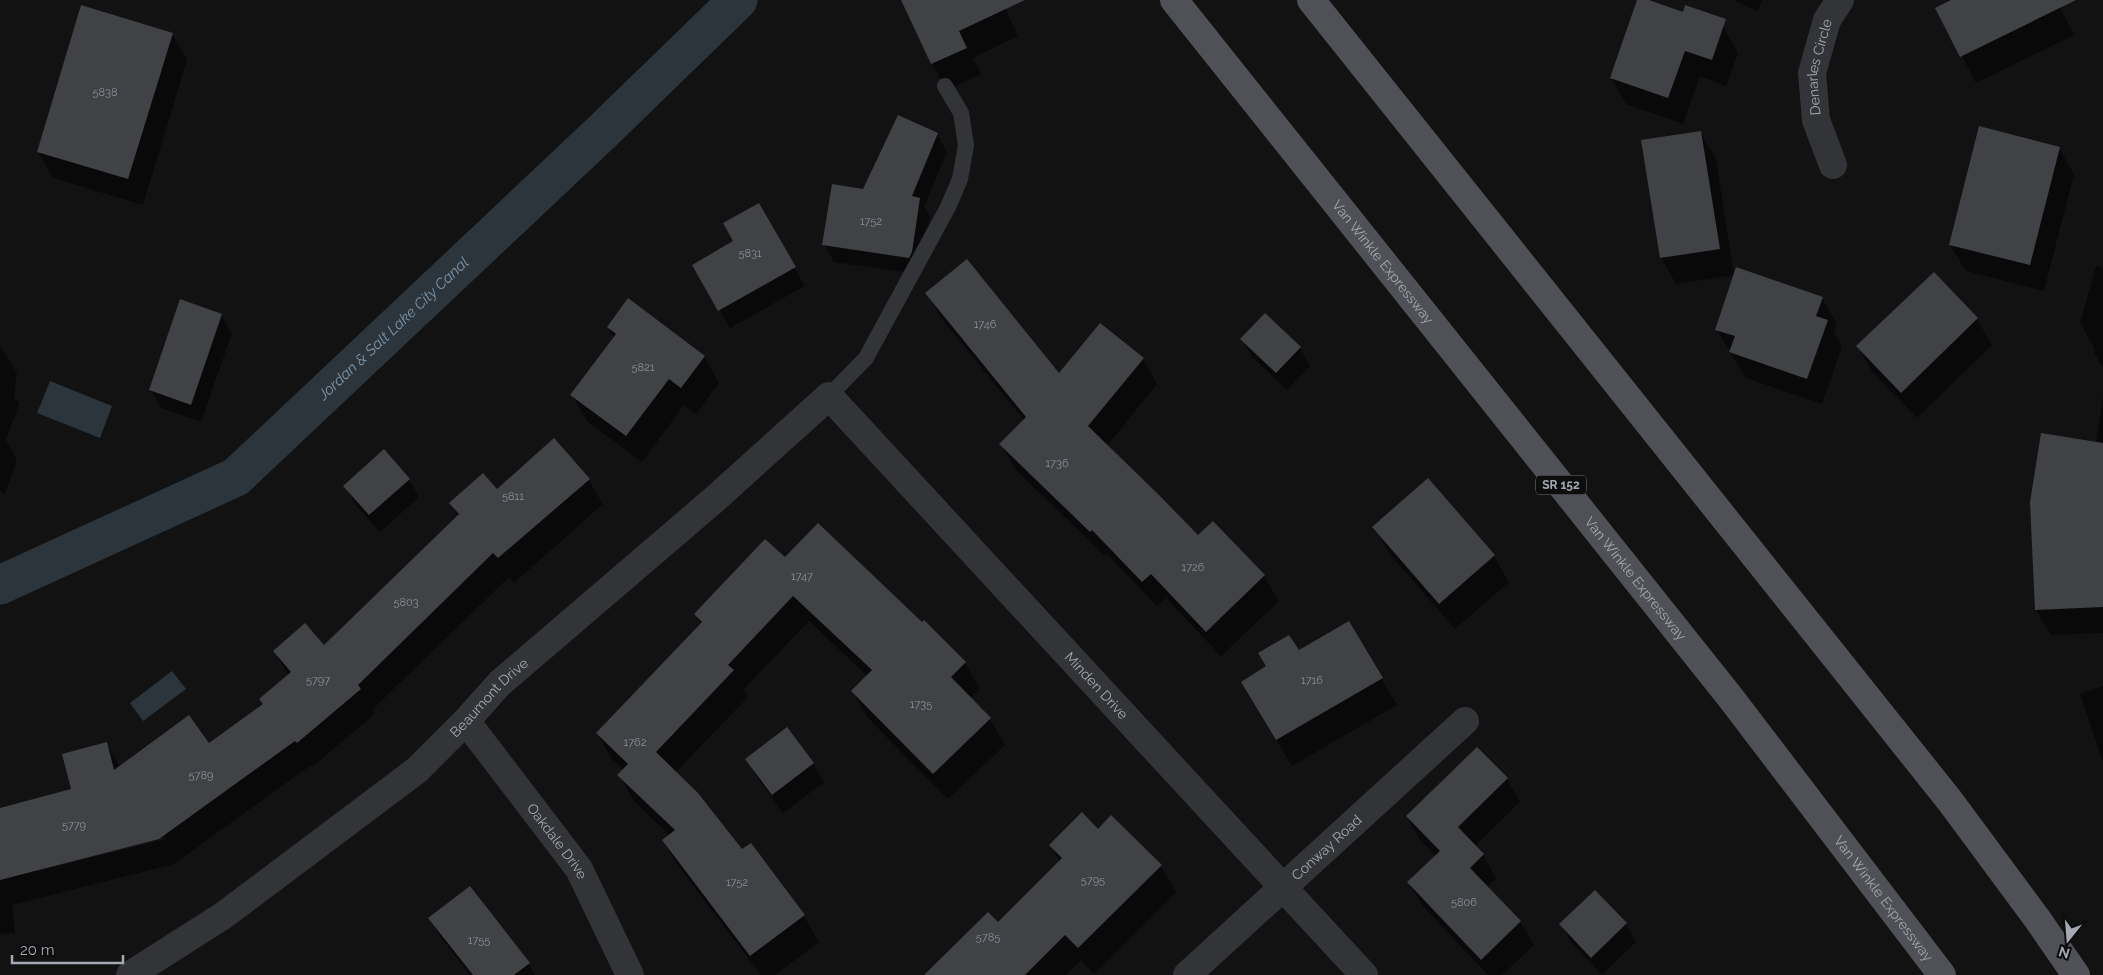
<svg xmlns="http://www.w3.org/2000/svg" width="2103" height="975" viewBox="0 0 2103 975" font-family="Raleway,sans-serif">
<rect width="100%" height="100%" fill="#121213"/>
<!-- water -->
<g fill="#2c353b">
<path d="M50,381L112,406L100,438L37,413Z"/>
<path d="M172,671L186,689L143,721L130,703Z"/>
</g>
<!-- shadow -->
<g fill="#0007" fill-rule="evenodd">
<path d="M902,0H1001L1018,36L973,58L981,74L947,90L932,64Z"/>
<path d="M1639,0H1645L1723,27L1738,53L1726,86L1700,76L1683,124L1626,104L1611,78Z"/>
<path d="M1733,0H1763L1757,11Z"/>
<path d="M1954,0H2056L2074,35L1976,83L1937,8Z"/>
<path d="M172,34L187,60L143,205L53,178L38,152Z"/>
<path d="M1700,132L1716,159L1734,275L1676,284L1661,258Z"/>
<path d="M937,134L947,152L924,207L930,216L921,270L919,274L834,262L824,245L863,190Z"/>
<path d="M2059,148L2074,174L2044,291L1966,271L1950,245Z"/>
<path d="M758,205L805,286L730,328L694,265L735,241Z"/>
<path d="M2096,266L2103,268V368L2094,353L2095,349L2080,323Z"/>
<path d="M1934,273L1977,319L1992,345L1917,418L1873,373L1858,347Z"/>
<path d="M927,293L1059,375L1143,359L1157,384L1107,446L1198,537L1213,523L1264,576L1279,601L1221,656L1166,598L1157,606L1107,554L1105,556L1015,469L1001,444L1024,420L941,318Z"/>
<path d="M1822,298L1837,324L1834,333L1842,347L1822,404L1746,378L1716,329Z"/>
<path d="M221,315L232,333L201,422L161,408L151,390Z"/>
<path d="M608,327L704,356L719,383L696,414L684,405L642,462L587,421L572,395L614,338Z"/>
<path d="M1242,339L1300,348L1310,366L1287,390L1252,357Z"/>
<path d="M0,346L17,373L14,397L19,404L6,440L17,460L5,494L0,492Z"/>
<path d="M2103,396V633L2051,635L2036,610L2096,443Z"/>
<path d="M409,479L419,497L380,532L355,504L345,486Z"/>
<path d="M588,479L603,504L514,583L509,577L372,710L375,714L312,767L311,765L174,864L12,905L15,933L0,934V851L72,790L107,744L120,767L209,744L264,705L289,676L274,651L324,647L459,517L451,503L496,491ZM165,837L166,839L38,871V869Z"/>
<path d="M1428,480L1494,556L1509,582L1455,629L1389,553L1374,527Z"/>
<path d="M785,559L965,663L980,689L970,698L990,719L1005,745L948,799L867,717L852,691L867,676L809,621L744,689L748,697L676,772L741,851L750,845L804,916L819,942L775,975H761L678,866L663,840L669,835L634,801L619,775L624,770L612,759L597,733L701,625L695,614Z"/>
<path d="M1348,622L1397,705L1292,766L1257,708L1298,651Z"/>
<path d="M2103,686V762L2080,694Z"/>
<path d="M787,729L813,764L824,782L783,813L757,777L747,759Z"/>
<path d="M1507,779L1520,802L1475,846L1483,855L1496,878L1487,887L1520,922L1534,945L1502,975H1488L1422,905L1408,882L1436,856L1420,840L1407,817Z"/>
<path d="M1098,831L1161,866L1176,892L1094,974L1081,960L1066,975H926L998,923L1060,862L1051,845Z"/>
<path d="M430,918L529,964L535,975H470L440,936Z"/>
<path d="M1561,924H1626L1636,942L1602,975L1571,942Z"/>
</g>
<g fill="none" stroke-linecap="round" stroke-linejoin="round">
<!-- canal -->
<path stroke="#2c353b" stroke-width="39" id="s1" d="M0,585L236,477L602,132L738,0"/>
</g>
<!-- building -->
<g fill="#414246">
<path d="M901,0H1025L959,31L967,48L931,64Z"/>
<path d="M1637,0H1649L1683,12L1685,5L1726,19L1712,60L1685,51L1668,98L1610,78Z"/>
<path d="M1951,0H2076L1960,57L1935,8Z"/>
<path d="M81,5L173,33L128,179L37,152Z"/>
<path d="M898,115L938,133L912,196L920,198L912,252L909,258L822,245L832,184L863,189Z"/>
<path d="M1979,126L2060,147L2030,265L1949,245Z"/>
<path d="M1701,131L1720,249L1660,258L1641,140Z"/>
<path d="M759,203L796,267L718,311L692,265L733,241L723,223Z"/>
<path d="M967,259L1059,373L1100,323L1144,358L1088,426L1159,495L1198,535L1213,521L1265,575L1206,632L1151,574L1142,582L1092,530L1090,532L999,444L1026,417L925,293Z"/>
<path d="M1736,267L1823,297L1816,316L1828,320L1807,379L1729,352L1735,336L1715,330Z"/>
<path d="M1934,272L1978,318L1901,393L1856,346Z"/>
<path d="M628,298L705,356L681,388L669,379L626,436L570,395L616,334L607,327Z"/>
<path d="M180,299L222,314L191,405L149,390Z"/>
<path d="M1265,313L1301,347L1276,373L1240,339Z"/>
<path d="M2041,433L2103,443V607L2035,610L2030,502Z"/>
<path d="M554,438L590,479L498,558L493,553L358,685L361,689L297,743L295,741L159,839L0,880V808L71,789L62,754L107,742L114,770L189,715L209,743L263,704L259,699L291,672L273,651L305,623L324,645L459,514L449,503L483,473L497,489Z"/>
<path d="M384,449L410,479L369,515L343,486Z"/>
<path d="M1428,478L1495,555L1439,604L1372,527Z"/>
<path d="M818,523L922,622L924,620L966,662L951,677L991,718L933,774L851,691L872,670L793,596L728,665L734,670L656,752L698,793L742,849L751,843L805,915L750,956L662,840L675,830L617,775L628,764L596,733L702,622L694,614L765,539L785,557Z"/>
<path d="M1349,621L1383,678L1276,740L1241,682L1266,666L1258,653L1289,635L1299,650Z"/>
<path d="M787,727L814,763L772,795L745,759Z"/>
<path d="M1477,747L1508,778L1458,827L1484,854L1470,868L1521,921L1481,960L1407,882L1440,851L1406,816Z"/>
<path d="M1082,812L1098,829L1111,815L1162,865L1078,948L1065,935L1025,975H924L988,912L998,922L1062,858L1049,845Z"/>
<path d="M470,886L530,963L514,975H473L428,918Z"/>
<path d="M1595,890L1627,923L1591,958L1559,924Z"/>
</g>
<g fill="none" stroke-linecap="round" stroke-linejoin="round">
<!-- lane -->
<path stroke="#333438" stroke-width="16" d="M829,396L866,358L948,207L960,179L966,145L961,113L945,86"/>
<!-- street -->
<g stroke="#333438" stroke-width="28">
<path id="s2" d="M1833,165L1816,120L1812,73L1827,20L1840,0"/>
<path id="s3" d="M466,721L579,869L630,975"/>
<path id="s4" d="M130,975L224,915L417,770L466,721L500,683L716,498L829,396L1364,975"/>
<path id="s5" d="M1187,975L1465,721"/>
</g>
<!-- primary -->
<g stroke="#4f5157" stroke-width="28">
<path id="s6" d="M1174,0L1730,697L1942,975"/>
<path d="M1311,0L1950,801L2038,920L2076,975"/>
</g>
</g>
<g text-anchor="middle" stroke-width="5" stroke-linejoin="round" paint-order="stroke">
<!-- number labels -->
<g font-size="11" fill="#8b8f98">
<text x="105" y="96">5838</text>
<text x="871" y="225">1752</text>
<text x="750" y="257">5831</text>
<text x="985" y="328">1746</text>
<text x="643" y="371">5821</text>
<text x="1057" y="467">1736</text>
<text x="513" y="500">5811</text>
<text x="1193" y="571">1726</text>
<text x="802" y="580">1747</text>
<text x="406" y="606">5803</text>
<text x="318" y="684">5797</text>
<text x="1312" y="684">1716</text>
<text x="921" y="708">1735</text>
<text x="635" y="746">1762</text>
<text x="201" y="779">5789</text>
<text x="74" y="829">5779</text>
<text x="1093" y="884">5795</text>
<text x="737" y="886">1752</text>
<text x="1464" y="906">5806</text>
<text x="988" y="941">5785</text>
<text x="479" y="944">1755</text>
</g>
<!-- shield labels -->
<rect fill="#0d0d0e" stroke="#777a82" stroke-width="1" x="1536" y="475.5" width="50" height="19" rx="4"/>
<g font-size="12" font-weight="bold" fill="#a4a9b3">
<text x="1561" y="489">SR 152</text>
</g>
<!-- street labels -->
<g font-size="14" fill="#a4a9b3" stroke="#0d0d0e">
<text dy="5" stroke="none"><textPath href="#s2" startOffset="102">Denarles Circle</textPath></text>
<text dy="5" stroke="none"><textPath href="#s6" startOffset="335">Van Winkle Expressway</textPath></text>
<text dy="5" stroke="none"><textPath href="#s6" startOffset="740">Van Winkle Expressway</textPath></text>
<text dy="5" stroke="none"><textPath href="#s4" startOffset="1304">Minden Drive</textPath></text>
<text dy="5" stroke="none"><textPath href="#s4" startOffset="455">Beaumont Drive</textPath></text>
<text dy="5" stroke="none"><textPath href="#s3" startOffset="151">Oakdale Drive</textPath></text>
<text dy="5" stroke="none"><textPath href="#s5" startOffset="189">Conway Road</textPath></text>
<text dy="5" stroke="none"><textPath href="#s6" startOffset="1145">Van Winkle Expressway</textPath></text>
</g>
<!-- water labels -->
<g font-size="15" font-style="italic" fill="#7c97ad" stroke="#0d0d0e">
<text dy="5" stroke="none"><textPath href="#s1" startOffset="476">Jordan &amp; Salt Lake City Canal</textPath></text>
</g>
</g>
<!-- north arrow -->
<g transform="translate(2068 940) rotate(197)" stroke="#0d0d0e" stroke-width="4" paint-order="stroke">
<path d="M0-4L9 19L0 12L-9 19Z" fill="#a4a9b3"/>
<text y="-8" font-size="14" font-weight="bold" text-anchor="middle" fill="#a4a9b3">N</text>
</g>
<!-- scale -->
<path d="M12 955v8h111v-8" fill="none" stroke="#a4a9b3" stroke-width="2.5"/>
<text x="20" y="955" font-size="15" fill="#a4a9b3" stroke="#0d0d0e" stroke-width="4" paint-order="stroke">20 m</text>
</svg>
